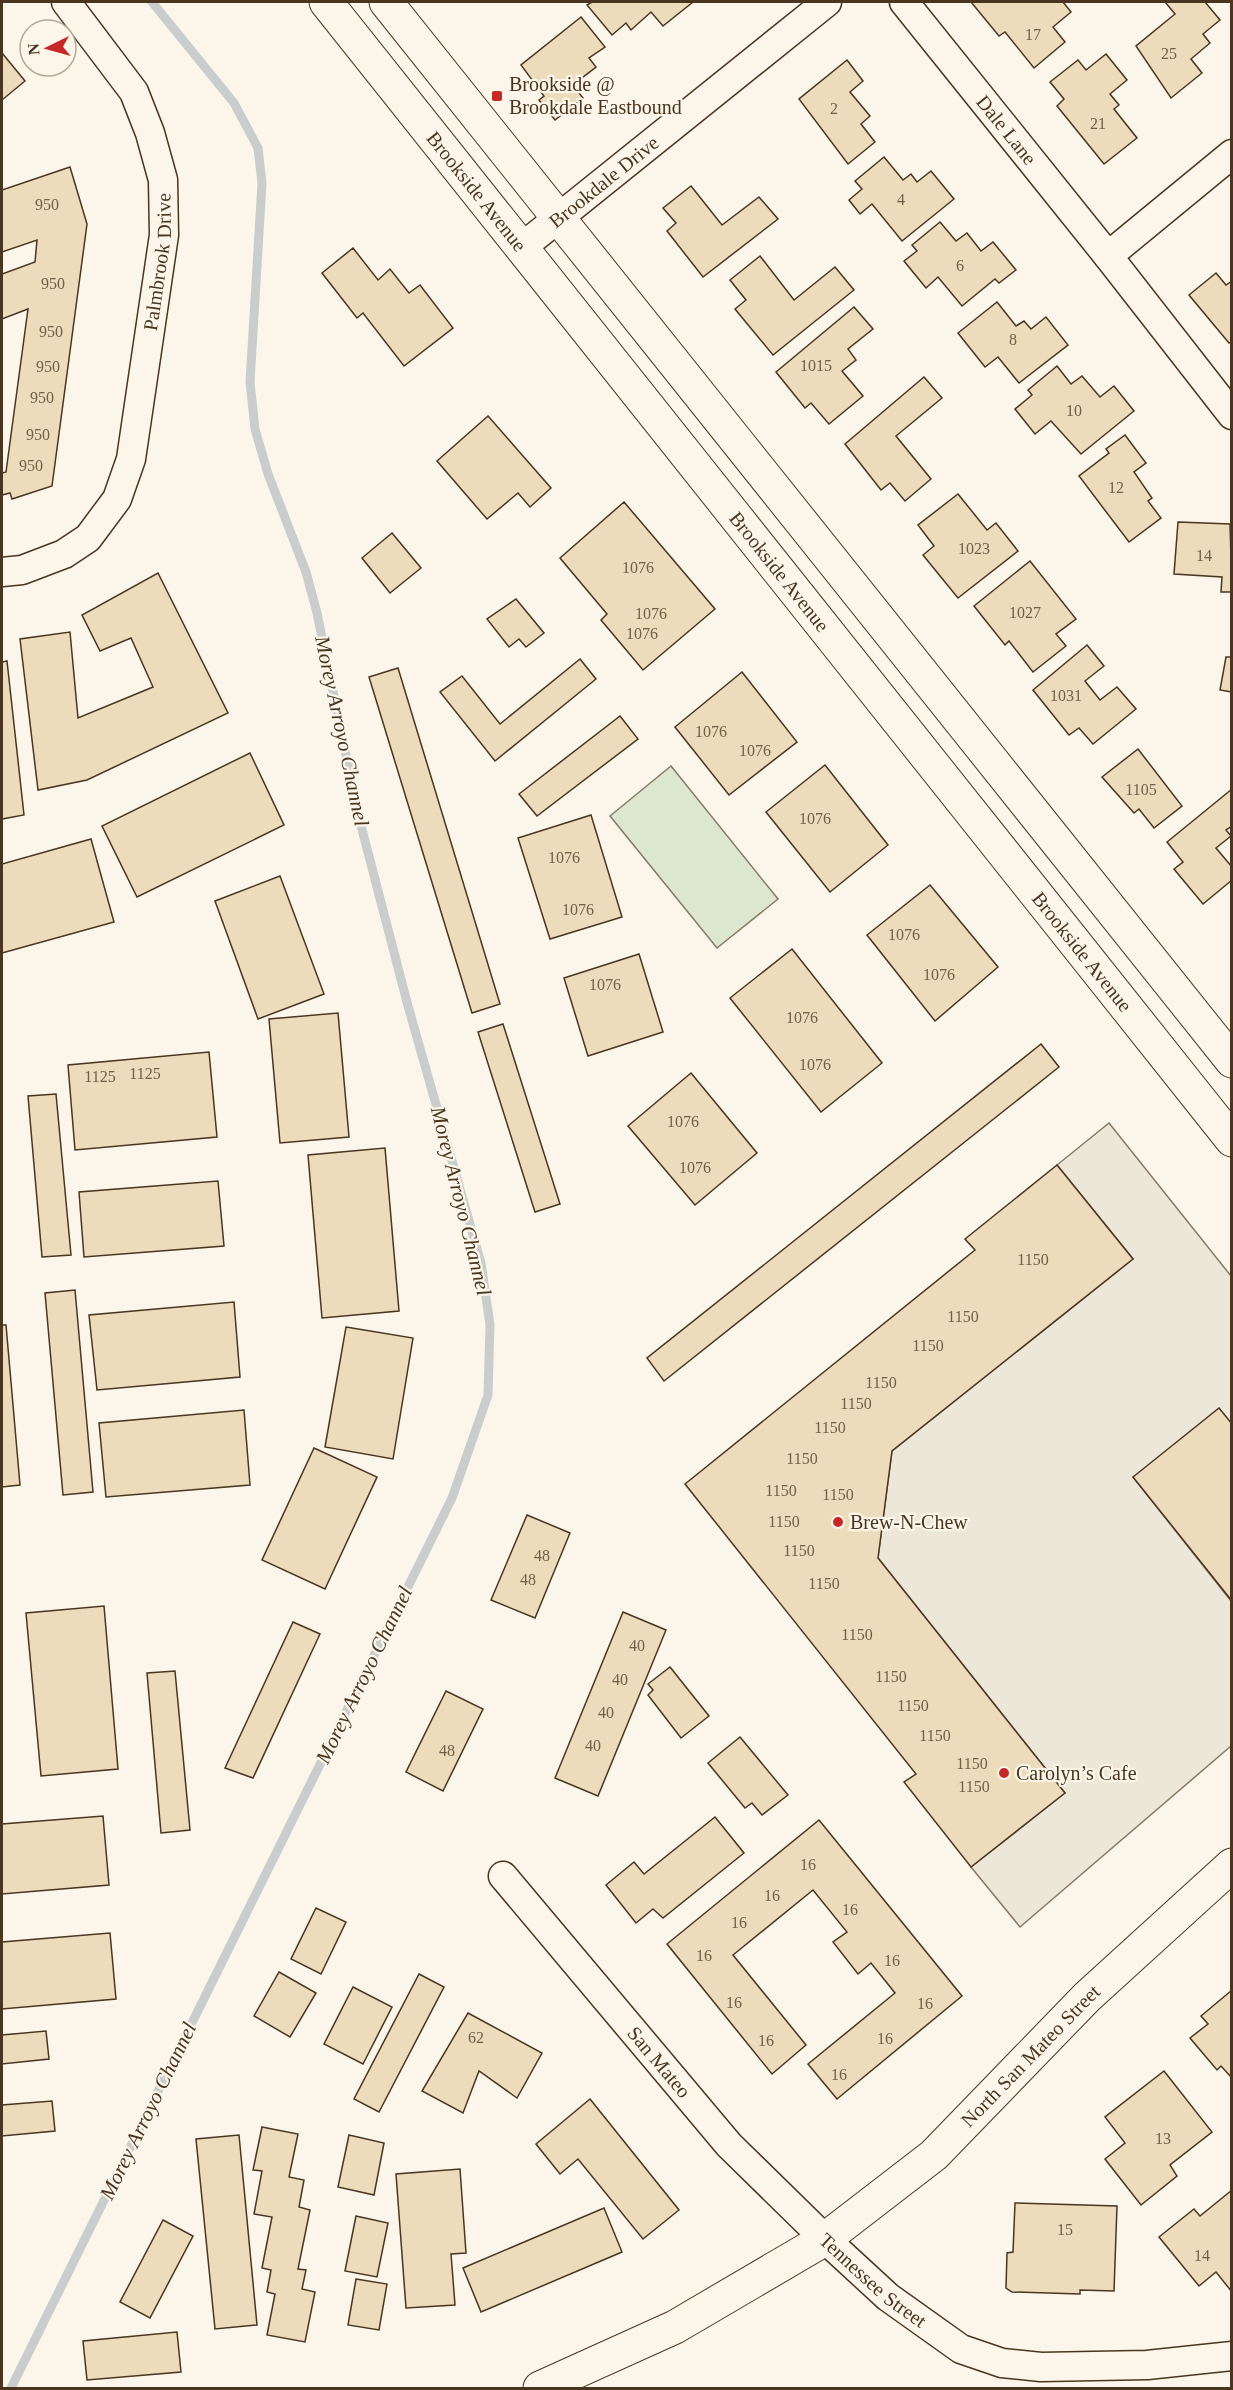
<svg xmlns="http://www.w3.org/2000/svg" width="1233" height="2390" viewBox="0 0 1233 2390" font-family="'Times New Roman',serif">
<rect width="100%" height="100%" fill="#fbf6e9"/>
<!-- green -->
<path fill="#dce7d0" stroke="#887966" stroke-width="1.5" d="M671,766L778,899L717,948L610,816Z"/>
<!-- parking -->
<path fill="#ede7d9" stroke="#887966" stroke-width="1.5" d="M1109,1123L1231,1276V1424L1133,1477L1231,1601V1746L1020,1927L971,1867L1065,1793L878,1558L892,1451L1133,1259L1057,1165Z"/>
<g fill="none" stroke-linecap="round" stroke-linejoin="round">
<!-- stream -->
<path stroke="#c9cecd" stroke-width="9" d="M11,2388L452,1498L488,1395L490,1325L481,1263L408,1006L358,814L317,613L306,572L268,474L255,429L250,382L262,183L258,148L234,103L152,2"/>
</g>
<!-- building -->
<g fill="#ecdcbc" stroke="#4a3520" stroke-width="1.5">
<path d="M592,2H693L663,26L651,12L631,30L626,23L612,35L587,5Z"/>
<path d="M971,2H1063L1071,12L1053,27L1065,42L1034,68L1005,32L999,36Z"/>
<path d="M1165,2H1205L1220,20L1203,34L1210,43L1191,59L1202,73L1171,98L1136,46L1175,14Z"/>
<path d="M581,17L605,47L589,58L596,67L573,85L583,98L555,120L539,100L544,96L521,65Z"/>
<path d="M2,53L25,81L2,100Z"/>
<path d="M1106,54L1127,80L1110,94L1119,105L1114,109L1137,138L1104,164L1057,106L1064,99L1050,82L1078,60L1086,70Z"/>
<path d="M847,60L863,81L850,92L870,116L861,124L875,142L848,164L799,99Z"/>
<path d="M884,157L903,180L911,174L917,182L931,171L954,199L902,241L872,204L860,214L849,200L862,189L855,181Z"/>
<path d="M70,167L87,224L52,486L12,499L10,493L2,495V473L6,472L28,309L2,319V274L35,262L37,240L2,252V190Z"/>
<path d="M691,186L722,225L759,197L778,219L703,277L667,231L676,223L663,208Z"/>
<path d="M940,222L956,241L967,233L981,251L993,242L1016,270L999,283L995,279L962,306L938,277L926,288L904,261L917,251L912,245Z"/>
<path d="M353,248L378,280L390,269L409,293L420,285L453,328L404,366L363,313L357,318L322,273Z"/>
<path d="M760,256L794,300L835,267L854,290L773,355L735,309L746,300L730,280Z"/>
<path d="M1216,273L1226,285L1232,281V341L1229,343L1189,295Z"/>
<path d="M997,302L1016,326L1024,321L1031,329L1046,317L1068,345L1019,383L998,357L985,367L958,333Z"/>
<path d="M854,307L873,329L848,349L856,360L842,371L863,396L829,424L811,403L805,408L776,372Z"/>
<path d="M1057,366L1071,384L1082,376L1100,397L1114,386L1134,411L1081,454L1051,421L1035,434L1015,409L1032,395L1028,390Z"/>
<path d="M924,377L942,398L896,436L931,479L905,501L890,483L881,490L845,444Z"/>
<path d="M488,416L551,488L530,507L518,493L487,519L437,461Z"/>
<path d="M1125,435L1146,463L1134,472L1152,498L1148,501L1161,518L1129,542L1079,476L1109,453L1106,449Z"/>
<path d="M958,494L987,530L996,523L1018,551L958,598L923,555L934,546L918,525Z"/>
<path d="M624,502L715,609L643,670L601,620L607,614L560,558Z"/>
<path d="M1178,522L1230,524L1232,592H1221L1222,577L1174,574Z"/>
<path d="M392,533L421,568L390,593L362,558Z"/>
<path d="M1030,561L1076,619L1056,634L1066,646L1033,672L1009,641L1005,645L974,606Z"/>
<path d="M158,573L228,713L87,780L38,790L20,639L70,632L78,718L153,687L131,638L100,651L82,615Z"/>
<path d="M516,599L544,633L526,647L519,639L509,647L487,619Z"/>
<path d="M1087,645L1104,666L1085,681L1100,700L1117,687L1136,709L1093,744L1079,728L1069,735L1033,690Z"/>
<path d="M1226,657H1232V692L1220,690Z"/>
<path d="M580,659L596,679L495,761L440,692L462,676L500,724Z"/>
<path d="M7,661L24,815L2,819V662Z"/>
<path d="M398,668L500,1004L472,1013L369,677Z"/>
<path d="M742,672L797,742L729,795L675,727Z"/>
<path d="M620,716L638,739L537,816L519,794Z"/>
<path d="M1138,749L1182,806L1154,828L1139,809L1134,813L1102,777Z"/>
<path d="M250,753L284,825L137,897L102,826Z"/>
<path d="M825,765L888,845L830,892L766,812Z"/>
<path d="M1232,789V826L1226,830L1231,836L1216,848L1232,867V880L1203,904L1174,869L1183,862L1167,842Z"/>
<path d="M591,815L622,917L550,939L518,838Z"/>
<path d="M91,839L114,922L2,953V864Z"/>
<path d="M280,876L324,994L258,1019L215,901Z"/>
<path d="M930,885L998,967L935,1021L867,935Z"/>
<path d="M792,949L882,1063L821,1112L730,998Z"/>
<path d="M639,954L663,1032L588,1056L564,978Z"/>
<path d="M338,1013L349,1137L280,1143L269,1019Z"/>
<path d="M503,1024L560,1204L535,1212L478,1032Z"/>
<path d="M1041,1044L1059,1067L664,1381L647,1358Z"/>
<path d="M209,1052L217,1137L75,1150L68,1065Z"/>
<path d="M691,1073L757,1153L695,1205L628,1126Z"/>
<path d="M56,1094L71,1255L42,1257L28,1096Z"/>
<path d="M385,1148L399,1311L322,1318L308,1155Z"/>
<path d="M1057,1165L1133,1259L892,1451L878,1558L1065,1793L971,1867L904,1782L916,1774L685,1484L975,1250L965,1239Z"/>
<path d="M218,1181L224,1246L84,1257L79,1192Z"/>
<path d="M75,1290L93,1492L63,1495L45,1293Z"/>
<path d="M234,1302L240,1377L97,1390L89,1315Z"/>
<path d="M2,1325H6L20,1485L2,1487Z"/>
<path d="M346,1327L413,1338L393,1459L325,1447Z"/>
<path d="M1219,1408L1232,1424V1601L1133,1477Z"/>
<path d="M244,1410L250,1485L106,1497L99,1423Z"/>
<path d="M314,1448L377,1477L325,1589L262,1560Z"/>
<path d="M527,1515L570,1533L535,1618L491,1600Z"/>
<path d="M104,1606L118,1769L41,1776L26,1613Z"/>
<path d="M623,1612L666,1630L598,1796L555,1778Z"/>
<path d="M293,1622L320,1634L253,1778L225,1768Z"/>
<path d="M670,1667L709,1716L681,1738L648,1695L653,1690L648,1684Z"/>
<path d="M175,1671L190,1830L161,1833L147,1673Z"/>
<path d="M446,1691L483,1709L443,1791L406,1772Z"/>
<path d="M740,1737L788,1795L762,1815L752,1803L745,1808L708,1763Z"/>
<path d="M103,1816L109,1885L2,1894V1824Z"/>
<path d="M715,1817L744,1853L663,1918L653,1909L636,1923L606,1885L634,1862L644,1874Z"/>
<path d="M819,1820L962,1996L837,2099L808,2064L895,1993L871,1963L858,1974L833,1942L847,1932L813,1890L733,1955L806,2045L772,2074L667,1944Z"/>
<path d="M316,1908L346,1922L321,1974L291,1959Z"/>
<path d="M110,1933L116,1999L2,2009V1942Z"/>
<path d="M279,1972L316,1993L290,2037L254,2016Z"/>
<path d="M419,1974L444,1987L379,2112L354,2099Z"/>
<path d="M353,1987L392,2007L363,2064L324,2044Z"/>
<path d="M1232,1990V2078L1221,2066L1217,2070L1190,2038L1208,2024L1201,2016Z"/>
<path d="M468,2013L542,2053L517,2098L479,2071L463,2113L422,2091Z"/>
<path d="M46,2031L49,2059L2,2064V2035Z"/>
<path d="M1164,2071L1212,2132L1170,2165L1177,2176L1141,2205L1105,2159L1125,2143L1105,2117Z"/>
<path d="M590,2099L679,2210L643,2239L578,2159L560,2174L536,2144Z"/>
<path d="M52,2101L55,2131L2,2136V2105Z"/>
<path d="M262,2127L298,2134L289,2177L304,2180L299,2207L310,2210L298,2269L306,2270L302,2289L315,2292L305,2342L267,2335L275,2294L267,2292L271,2270L262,2268L272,2217L254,2214L262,2171L253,2170Z"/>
<path d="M239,2135L257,2325L215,2329L196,2139Z"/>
<path d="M349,2135L384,2143L374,2195L338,2187Z"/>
<path d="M460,2169L466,2253L451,2254L455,2305L406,2308L396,2174Z"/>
<path d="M1232,2190V2292L1216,2272L1199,2286L1159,2237L1194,2209L1200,2216Z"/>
<path d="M1015,2203L1117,2206L1114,2291L1080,2290V2294L1012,2292L1006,2288L1007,2253L1013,2252Z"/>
<path d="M604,2208L622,2252L481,2312L463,2268Z"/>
<path d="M356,2216L388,2223L377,2277L345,2271Z"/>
<path d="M163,2220L193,2236L150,2318L120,2302Z"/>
<path d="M356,2279L387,2284L379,2330L348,2325Z"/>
<path d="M177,2332L181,2372L87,2380L83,2341Z"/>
</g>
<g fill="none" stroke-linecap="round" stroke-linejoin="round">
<!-- street casing -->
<g stroke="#4a3520" stroke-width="31">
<g id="street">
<path id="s1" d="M904,2L1108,256L1232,415"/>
<path id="s2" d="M521,248L827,2"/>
<path d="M1108,256L1232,154"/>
<path id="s3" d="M2,572L22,570L64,554L88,538L117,499L131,459L164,235L163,180L150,133L134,92L66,2"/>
<path id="s4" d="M503,1876L729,2145L825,2239L888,2297L961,2349L1002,2363L1041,2367L1147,2365L1232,2356"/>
</g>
</g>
<!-- secondary casing -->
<g stroke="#4a3520" stroke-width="35">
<g id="secondary">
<path id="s5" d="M326,2L1232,1140"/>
<path d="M386,2L1232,1061"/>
<path id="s6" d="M540,2388L675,2327L825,2239L934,2155L1087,1997L1232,1865"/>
</g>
</g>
<!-- street -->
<use href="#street" stroke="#fbf6e9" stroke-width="28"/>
<!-- secondary -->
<use href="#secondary" stroke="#fbf6e9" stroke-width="33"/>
</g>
<!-- markers -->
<g fill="#c62828" stroke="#fbf6e9" stroke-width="2">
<rect x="491" y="90" width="12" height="12" rx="3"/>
<circle cx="838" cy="1522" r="6"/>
<circle cx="1004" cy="1773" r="6"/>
</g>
<g text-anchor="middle" stroke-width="4.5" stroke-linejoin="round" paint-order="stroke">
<!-- number labels -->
<g font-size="16" fill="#725f47">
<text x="1033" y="40">17</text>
<text x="1169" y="59">25</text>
<text x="834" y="114">2</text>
<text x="1098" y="129">21</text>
<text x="901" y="205">4</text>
<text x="47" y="210">950</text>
<text x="960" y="271">6</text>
<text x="53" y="289">950</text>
<text x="51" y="337">950</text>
<text x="1013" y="345">8</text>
<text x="816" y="371">1015</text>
<text x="48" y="372">950</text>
<text x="42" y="403">950</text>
<text x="1074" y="416">10</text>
<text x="38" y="440">950</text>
<text x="31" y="471">950</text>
<text x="1116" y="493">12</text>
<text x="974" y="554">1023</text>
<text x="1204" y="561">14</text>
<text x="638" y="573">1076</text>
<text x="1025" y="618">1027</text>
<text x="651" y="619">1076</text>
<text x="642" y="639">1076</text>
<text x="1066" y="701">1031</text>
<text x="711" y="737">1076</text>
<text x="755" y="756">1076</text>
<text x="1141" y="795">1105</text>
<text x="815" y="824">1076</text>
<text x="564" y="863">1076</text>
<text x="578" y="915">1076</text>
<text x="904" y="940">1076</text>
<text x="939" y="980">1076</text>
<text x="605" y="990">1076</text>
<text x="802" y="1023">1076</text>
<text x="815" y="1070">1076</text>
<text x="145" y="1079">1125</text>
<text x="100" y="1082">1125</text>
<text x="683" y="1127">1076</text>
<text x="695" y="1173">1076</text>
<text x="1033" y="1265">1150</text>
<text x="963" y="1322">1150</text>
<text x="928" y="1351">1150</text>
<text x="881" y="1388">1150</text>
<text x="856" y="1409">1150</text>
<text x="830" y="1433">1150</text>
<text x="802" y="1464">1150</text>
<text x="781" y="1496">1150</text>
<text x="838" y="1500">1150</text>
<text x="784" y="1527">1150</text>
<text x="799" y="1556">1150</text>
<text x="542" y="1561">48</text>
<text x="528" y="1585">48</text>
<text x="824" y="1589">1150</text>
<text x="857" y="1640">1150</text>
<text x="637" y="1651">40</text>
<text x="891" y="1682">1150</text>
<text x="620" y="1685">40</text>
<text x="913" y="1711">1150</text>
<text x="606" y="1718">40</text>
<text x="935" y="1741">1150</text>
<text x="593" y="1751">40</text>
<text x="447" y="1756">48</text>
<text x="972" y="1769">1150</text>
<text x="974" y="1792">1150</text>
<text x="808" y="1870">16</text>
<text x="772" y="1901">16</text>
<text x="850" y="1915">16</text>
<text x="739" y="1928">16</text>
<text x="704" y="1961">16</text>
<text x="892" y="1966">16</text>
<text x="734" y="2008">16</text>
<text x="925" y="2009">16</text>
<text x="476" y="2043">62</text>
<text x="885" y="2044">16</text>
<text x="766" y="2046">16</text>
<text x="839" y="2080">16</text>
<text x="1163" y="2144">13</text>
<text x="1065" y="2235">15</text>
<text x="1202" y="2261">14</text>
</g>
<!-- poi labels -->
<g font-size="20" fill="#4a3520" stroke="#fbf6e9" text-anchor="start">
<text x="509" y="91">Brookside @<tspan x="509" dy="23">Brookdale Eastbound</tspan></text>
<text x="850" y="1529">Brew-N-Chew</text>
<text x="1016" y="1780">Carolyn’s Cafe</text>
</g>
<!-- street labels -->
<g font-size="20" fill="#4a3520" stroke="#fbf6e9">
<text dy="7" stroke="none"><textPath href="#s1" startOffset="164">Dale Lane</textPath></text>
<text dy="7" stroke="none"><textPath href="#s2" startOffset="106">Brookdale Drive</textPath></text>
<text dy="7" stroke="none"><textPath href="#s5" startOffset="242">Brookside Avenue</textPath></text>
<text dy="7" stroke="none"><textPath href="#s3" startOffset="384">Palmbrook Drive</textPath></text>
<text dy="7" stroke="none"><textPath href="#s5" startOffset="728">Brookside Avenue</textPath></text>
<text dy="7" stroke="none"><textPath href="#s5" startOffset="1214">Brookside Avenue</textPath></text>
<text dy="7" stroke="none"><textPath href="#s6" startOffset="598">North San Mateo Street</textPath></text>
<text dy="7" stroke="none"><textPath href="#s4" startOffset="243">San Mateo</textPath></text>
<text dy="7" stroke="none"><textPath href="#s4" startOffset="549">Tennessee Street</textPath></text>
</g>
<!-- water labels -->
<g font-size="21" font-style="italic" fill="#4a3520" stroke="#fbf6e9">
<text transform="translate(342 731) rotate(78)" y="7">Morey Arroyo Channel</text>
<text transform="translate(461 1201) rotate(76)" y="7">Morey Arroyo Channel</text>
<text transform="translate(364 1675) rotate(-64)" y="7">Morey Arroyo Channel</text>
<text transform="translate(148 2111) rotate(-64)" y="7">Morey Arroyo Channel</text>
</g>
</g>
<!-- border -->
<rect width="1233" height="2390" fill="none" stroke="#4a3520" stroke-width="6"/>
<!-- north arrow -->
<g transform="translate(48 48) rotate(265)"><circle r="28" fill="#fbf6e9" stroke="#b4a999" stroke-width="1.5"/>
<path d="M0-4.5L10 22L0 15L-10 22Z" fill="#c62828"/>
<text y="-9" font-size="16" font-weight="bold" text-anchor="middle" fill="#4a3520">N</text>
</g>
</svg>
